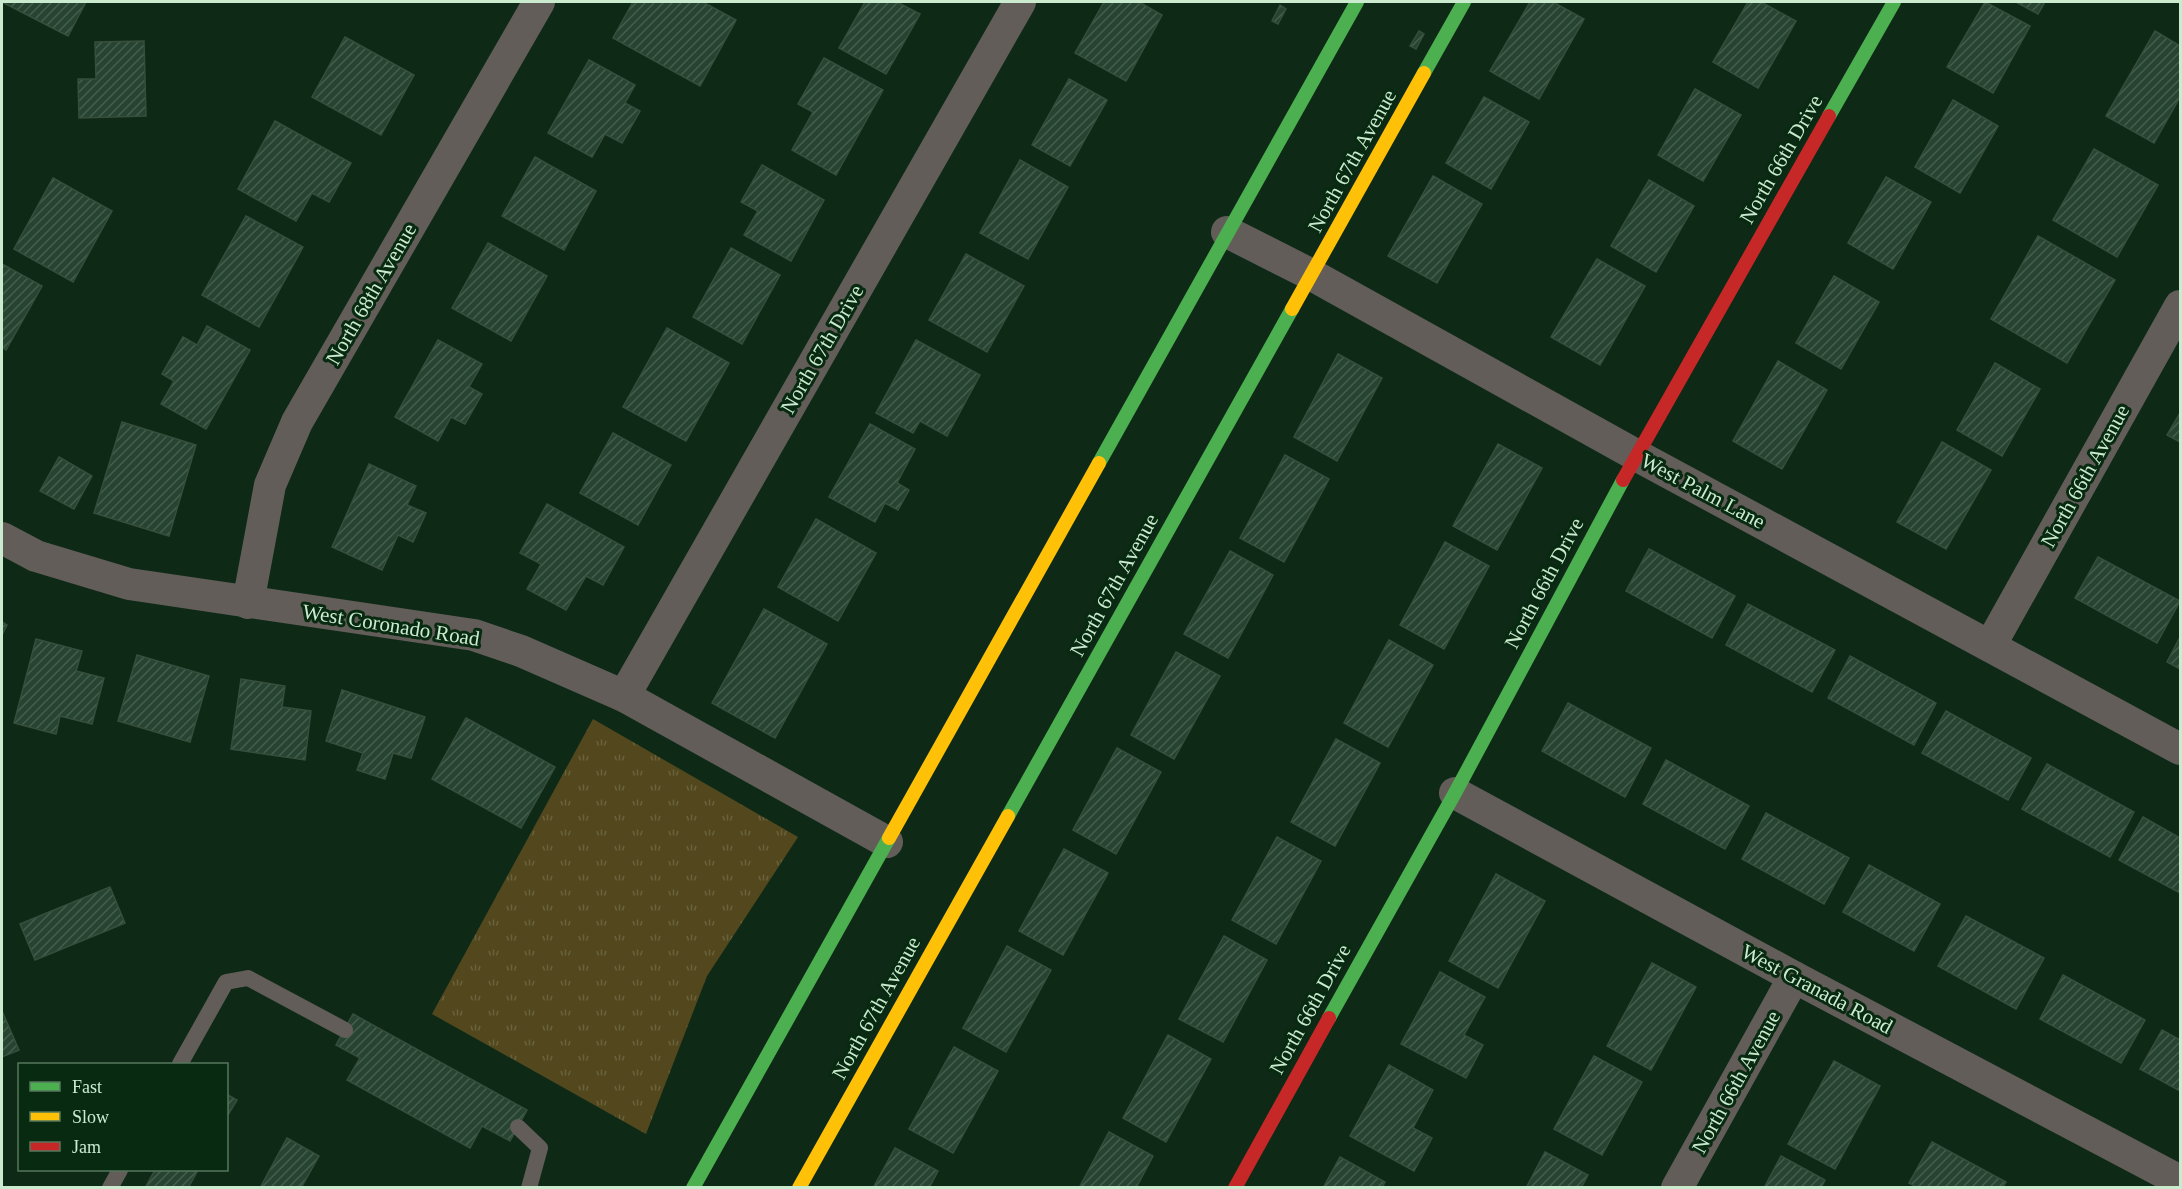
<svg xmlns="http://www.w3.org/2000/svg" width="2182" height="1189" viewBox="0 0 2182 1189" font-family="'Times New Roman',serif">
<defs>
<pattern id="grass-tufts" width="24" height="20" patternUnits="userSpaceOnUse" patternTransform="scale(1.5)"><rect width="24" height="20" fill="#52471d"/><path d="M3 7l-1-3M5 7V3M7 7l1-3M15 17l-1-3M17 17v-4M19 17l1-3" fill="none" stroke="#6a623d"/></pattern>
<pattern id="building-hatch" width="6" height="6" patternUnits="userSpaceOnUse" patternTransform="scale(1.5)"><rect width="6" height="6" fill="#274331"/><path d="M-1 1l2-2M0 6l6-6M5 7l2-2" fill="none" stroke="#455e4e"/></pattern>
</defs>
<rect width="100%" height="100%" fill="#0e2a17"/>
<!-- grass -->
<path fill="url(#grass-tufts)" d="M593,719L798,837L707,976L646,1134L432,1014Z"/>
<!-- building -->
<g fill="url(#building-hatch)" stroke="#364f3c" stroke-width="1.5">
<path d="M2,2H86L68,36Z"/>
<path d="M633,2H703L736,20L700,86L613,38Z"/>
<path d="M865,2H897L920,14L886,74L839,48Z"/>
<path d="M1104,2H1139L1162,15L1126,81L1075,53Z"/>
<path d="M1530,2H1553L1584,19L1539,99L1490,71Z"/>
<path d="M1748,2H1761L1796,21L1758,88L1713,62Z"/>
<path d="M1985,2L2030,26L1993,93L1947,67Z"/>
<path d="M2016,2H2045L2038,14Z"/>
<path d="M1280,5L1286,9L1278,24L1272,21Z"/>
<path d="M1419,31L1424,34L1416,49L1410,46Z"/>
<path d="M2155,31L2180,46V97L2154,143L2106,116Z"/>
<path d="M345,37L414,75L381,135L312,97Z"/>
<path d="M144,41L146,116L79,118L78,79H96L95,42Z"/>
<path d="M824,58L883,90L836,175L792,150L813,112L798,104Z"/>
<path d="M589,60L635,85L625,103L640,111L622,143L605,134L592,157L548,133Z"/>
<path d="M1069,79L1107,100L1070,166L1032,145Z"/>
<path d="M1695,89L1741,115L1703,181L1658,155Z"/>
<path d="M1484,97L1529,122L1491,189L1446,163Z"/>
<path d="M1953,100L1998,126L1960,193L1915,167Z"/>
<path d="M275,121L351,163L329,202L312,193L296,221L238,189Z"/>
<path d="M2094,149L2158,185L2117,257L2053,220Z"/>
<path d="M535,157L596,191L564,250L502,216Z"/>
<path d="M1020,160L1068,187L1028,259L980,233Z"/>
<path d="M762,165L824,200L791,261L744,235L758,211L741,202Z"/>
<path d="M1433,176L1482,204L1437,283L1388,256Z"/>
<path d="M1886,177L1931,202L1893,269L1848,243Z"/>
<path d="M53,178L112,211L73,282L14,249Z"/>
<path d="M1649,180L1694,206L1656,272L1611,246Z"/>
<path d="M246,216L303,247L259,327L202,295Z"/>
<path d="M2038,236L2115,280L2067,363L1991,319Z"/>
<path d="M488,243L547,276L511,341L452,308Z"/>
<path d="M731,248L780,275L742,344L693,317Z"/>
<path d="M966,254L1024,286L987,352L929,320Z"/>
<path d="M1597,259L1645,286L1600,365L1551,337Z"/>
<path d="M2,264L42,286L6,350L2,347Z"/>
<path d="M1834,276L1879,302L1841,369L1796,343Z"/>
<path d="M207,326L250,350L206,429L161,404L174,381L162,374L183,337L197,345Z"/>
<path d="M667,328L729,363L686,441L623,407Z"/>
<path d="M438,340L482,364L469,387L482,394L465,424L451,417L438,441L395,417Z"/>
<path d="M916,340L980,375L947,436L920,421L913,433L876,413Z"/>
<path d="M1338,354L1382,378L1337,461L1294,437Z"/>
<path d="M1778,361L1827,390L1782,469L1733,441Z"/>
<path d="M1995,363L2040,389L2002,456L1957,430Z"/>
<path d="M2180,413V442L2167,435Z"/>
<path d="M122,422L196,445L169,536L94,513Z"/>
<path d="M870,424L915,449L897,483L909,490L898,510L885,503L875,522L829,497Z"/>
<path d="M613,433L671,465L638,525L580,493Z"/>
<path d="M1942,442L1991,470L1946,549L1897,522Z"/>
<path d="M1498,444L1542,468L1497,550L1453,526Z"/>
<path d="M1285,455L1329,479L1284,562L1240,538Z"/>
<path d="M59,457L92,476L74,509L40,491Z"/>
<path d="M369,464L416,486L407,505L426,513L413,542L398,535L382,570L332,547Z"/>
<path d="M547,504L624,547L603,585L586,576L566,610L527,589L541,564L520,553Z"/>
<path d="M816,519L876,553L838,621L778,587Z"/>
<path d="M1445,542L1489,566L1444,649L1400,625Z"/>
<path d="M1649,549L1735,596L1712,638L1626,591Z"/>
<path d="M1230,551L1273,575L1228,658L1184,634Z"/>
<path d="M2098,557L2180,601L2157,643L2075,598Z"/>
<path d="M1748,604L1835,650L1812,692L1726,645Z"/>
<path d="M764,609L827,644L775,738L712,703Z"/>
<path d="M2,622L7,625L2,635Z"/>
<path d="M2180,637V669L2167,662Z"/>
<path d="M36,639L82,651L76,671L104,678L92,724L60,716L56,734L14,723Z"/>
<path d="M1389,640L1433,665L1388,747L1344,723Z"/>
<path d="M1176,652L1220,676L1174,759L1131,735Z"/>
<path d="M137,655L209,676L190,742L118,721Z"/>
<path d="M1850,656L1936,703L1914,745L1828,698Z"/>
<path d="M241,679L285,686L282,707L311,711L305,760L231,749Z"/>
<path d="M342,690L425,717L411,758L393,753L385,779L357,770L363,753L326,741Z"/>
<path d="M1568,703L1651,748L1625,797L1542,751Z"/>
<path d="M1946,711L2031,758L2008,800L1922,753Z"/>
<path d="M466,718L555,767L521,828L432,779Z"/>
<path d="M1336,739L1380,763L1335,846L1291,822Z"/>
<path d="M1117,748L1161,772L1116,854L1073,830Z"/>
<path d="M1666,760L1749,806L1725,849L1643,804Z"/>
<path d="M2047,764L2134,812L2110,857L2022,809Z"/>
<path d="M1766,813L1849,858L1824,904L1742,859Z"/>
<path d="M2143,817L2180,838V893L2119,860Z"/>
<path d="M1277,837L1321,861L1276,944L1232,920Z"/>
<path d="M1064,849L1108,873L1063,955L1019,931Z"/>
<path d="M1869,865L1940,904L1914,951L1843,912Z"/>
<path d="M1496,874L1545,901L1498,988L1449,961Z"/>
<path d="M110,887L125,923L35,960L20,924Z"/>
<path d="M1966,916L2044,958L2016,1009L1938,966Z"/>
<path d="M1224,936L1267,960L1223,1042L1179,1019Z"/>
<path d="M1007,946L1051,970L1006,1052L963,1028Z"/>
<path d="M1652,963L1696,987L1651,1070L1607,1046Z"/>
<path d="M1440,972L1485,997L1464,1035L1483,1045L1466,1078L1401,1044Z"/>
<path d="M2063,975L2145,1020L2121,1063L2040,1019Z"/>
<path d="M2,1011L19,1050L2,1057Z"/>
<path d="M353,1014L527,1110L510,1141L482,1126L470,1148L347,1080L360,1058L336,1045Z"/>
<path d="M2162,1030L2180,1040V1091L2140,1069Z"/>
<path d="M1168,1035L1211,1059L1166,1142L1123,1118Z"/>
<path d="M954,1047L998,1071L953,1153L909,1129Z"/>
<path d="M1594,1056L1642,1082L1602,1155L1554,1129Z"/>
<path d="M1834,1061L1880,1086L1835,1169L1788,1144Z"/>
<path d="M1389,1065L1433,1090L1413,1128L1432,1138L1414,1171L1350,1136Z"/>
<path d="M226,1094L237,1100L226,1118Z"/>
<path d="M1109,1132L1153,1156L1136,1188H1079Z"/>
<path d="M287,1138L319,1156L301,1188H260Z"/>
<path d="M1932,1142L2006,1182L2002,1188H1918L1909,1183Z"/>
<path d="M895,1148L938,1171L929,1188H873Z"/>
<path d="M1545,1152L1588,1175L1581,1188H1526Z"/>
<path d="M1781,1156L1825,1180L1821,1188H1764Z"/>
<path d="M1340,1157L1385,1182L1382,1188H1323Z"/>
<path d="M155,1170H198L188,1188H145Z"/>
</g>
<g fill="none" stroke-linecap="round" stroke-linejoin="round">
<!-- lane -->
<g stroke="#635d59" stroke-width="16">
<path d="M180,1064L226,982L248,978L345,1030"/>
<path d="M518,1127L540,1148L529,1188"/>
<path d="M110,1188L120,1170"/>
</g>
<!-- street -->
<g stroke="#635d59" stroke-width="32">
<path d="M1227,232L1312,275L1636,455L2180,749"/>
<path d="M2,538L36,556L129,584L474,635L521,651L624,696L887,842"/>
<path d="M248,603L270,485L297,422L539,2"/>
<path d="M1990,646L2180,306"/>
<path d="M624,696L1020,2"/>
<path d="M1455,793L1794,977L2180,1181"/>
<path d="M1677,1188L1794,977"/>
</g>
<!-- fast -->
<g stroke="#4caf50" stroke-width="14">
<path d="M1424,73L1464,2"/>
<path d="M1829,116L1894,2"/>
<path d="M1099,463L1357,2"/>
<path d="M1008,816L1292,309"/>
<path d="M1329,1018L1455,793L1623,480"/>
<path d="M693,1188L889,838"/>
</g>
<!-- slow -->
<g stroke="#ffc107" stroke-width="14">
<path d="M1292,309L1424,73"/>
<path d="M889,838L1099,463"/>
<path d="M799,1188L1008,816"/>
</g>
<!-- jam -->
<g stroke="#c62828" stroke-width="14">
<path d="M1623,480L1829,116"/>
<path d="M1235,1188L1329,1018"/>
</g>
</g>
<g text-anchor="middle" stroke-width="6" stroke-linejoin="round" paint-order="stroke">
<!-- street labels -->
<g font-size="21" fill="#cbebcf" stroke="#072a11">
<text transform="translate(1781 159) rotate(-60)" y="7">North 66th Drive</text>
<text transform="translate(1352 161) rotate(-61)" y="7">North 67th Avenue</text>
<text transform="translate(371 294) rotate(-60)" y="7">North 68th Avenue</text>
<text transform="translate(822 349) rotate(-60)" y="7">North 67th Drive</text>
<text transform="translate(2085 476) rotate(-61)" y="7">North 66th Avenue</text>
<text transform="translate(1703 491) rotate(28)" y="7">West Palm Lane</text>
<text transform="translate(1544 583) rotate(-62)" y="7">North 66th Drive</text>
<text transform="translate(1114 585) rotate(-61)" y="7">North 67th Avenue</text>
<text transform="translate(391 625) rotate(9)" y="7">West Coronado Road</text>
<text transform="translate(1817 989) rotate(28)" y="7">West Granada Road</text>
<text transform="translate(876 1008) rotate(-61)" y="7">North 67th Avenue</text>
<text transform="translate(1310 1009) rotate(-61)" y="7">North 66th Drive</text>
<text transform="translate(1736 1082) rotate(-61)" y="7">North 66th Avenue</text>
</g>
</g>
<!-- border -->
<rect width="2182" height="1189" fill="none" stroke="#cbebcf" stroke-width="6"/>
<!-- legend -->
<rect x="18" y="1063" width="210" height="108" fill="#072a11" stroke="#55775d" stroke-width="1.5"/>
<rect x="30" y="1082" width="30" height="9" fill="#4caf50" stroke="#55775d" stroke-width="1.5"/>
<text x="72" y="1093" font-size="18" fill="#cbebcf">Fast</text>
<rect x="30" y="1112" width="30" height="9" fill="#ffc107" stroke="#55775d" stroke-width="1.5"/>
<text x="72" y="1123" font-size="18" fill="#cbebcf">Slow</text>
<rect x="30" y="1142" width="30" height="9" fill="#c62828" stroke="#55775d" stroke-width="1.5"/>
<text x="72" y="1153" font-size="18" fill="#cbebcf">Jam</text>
</svg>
